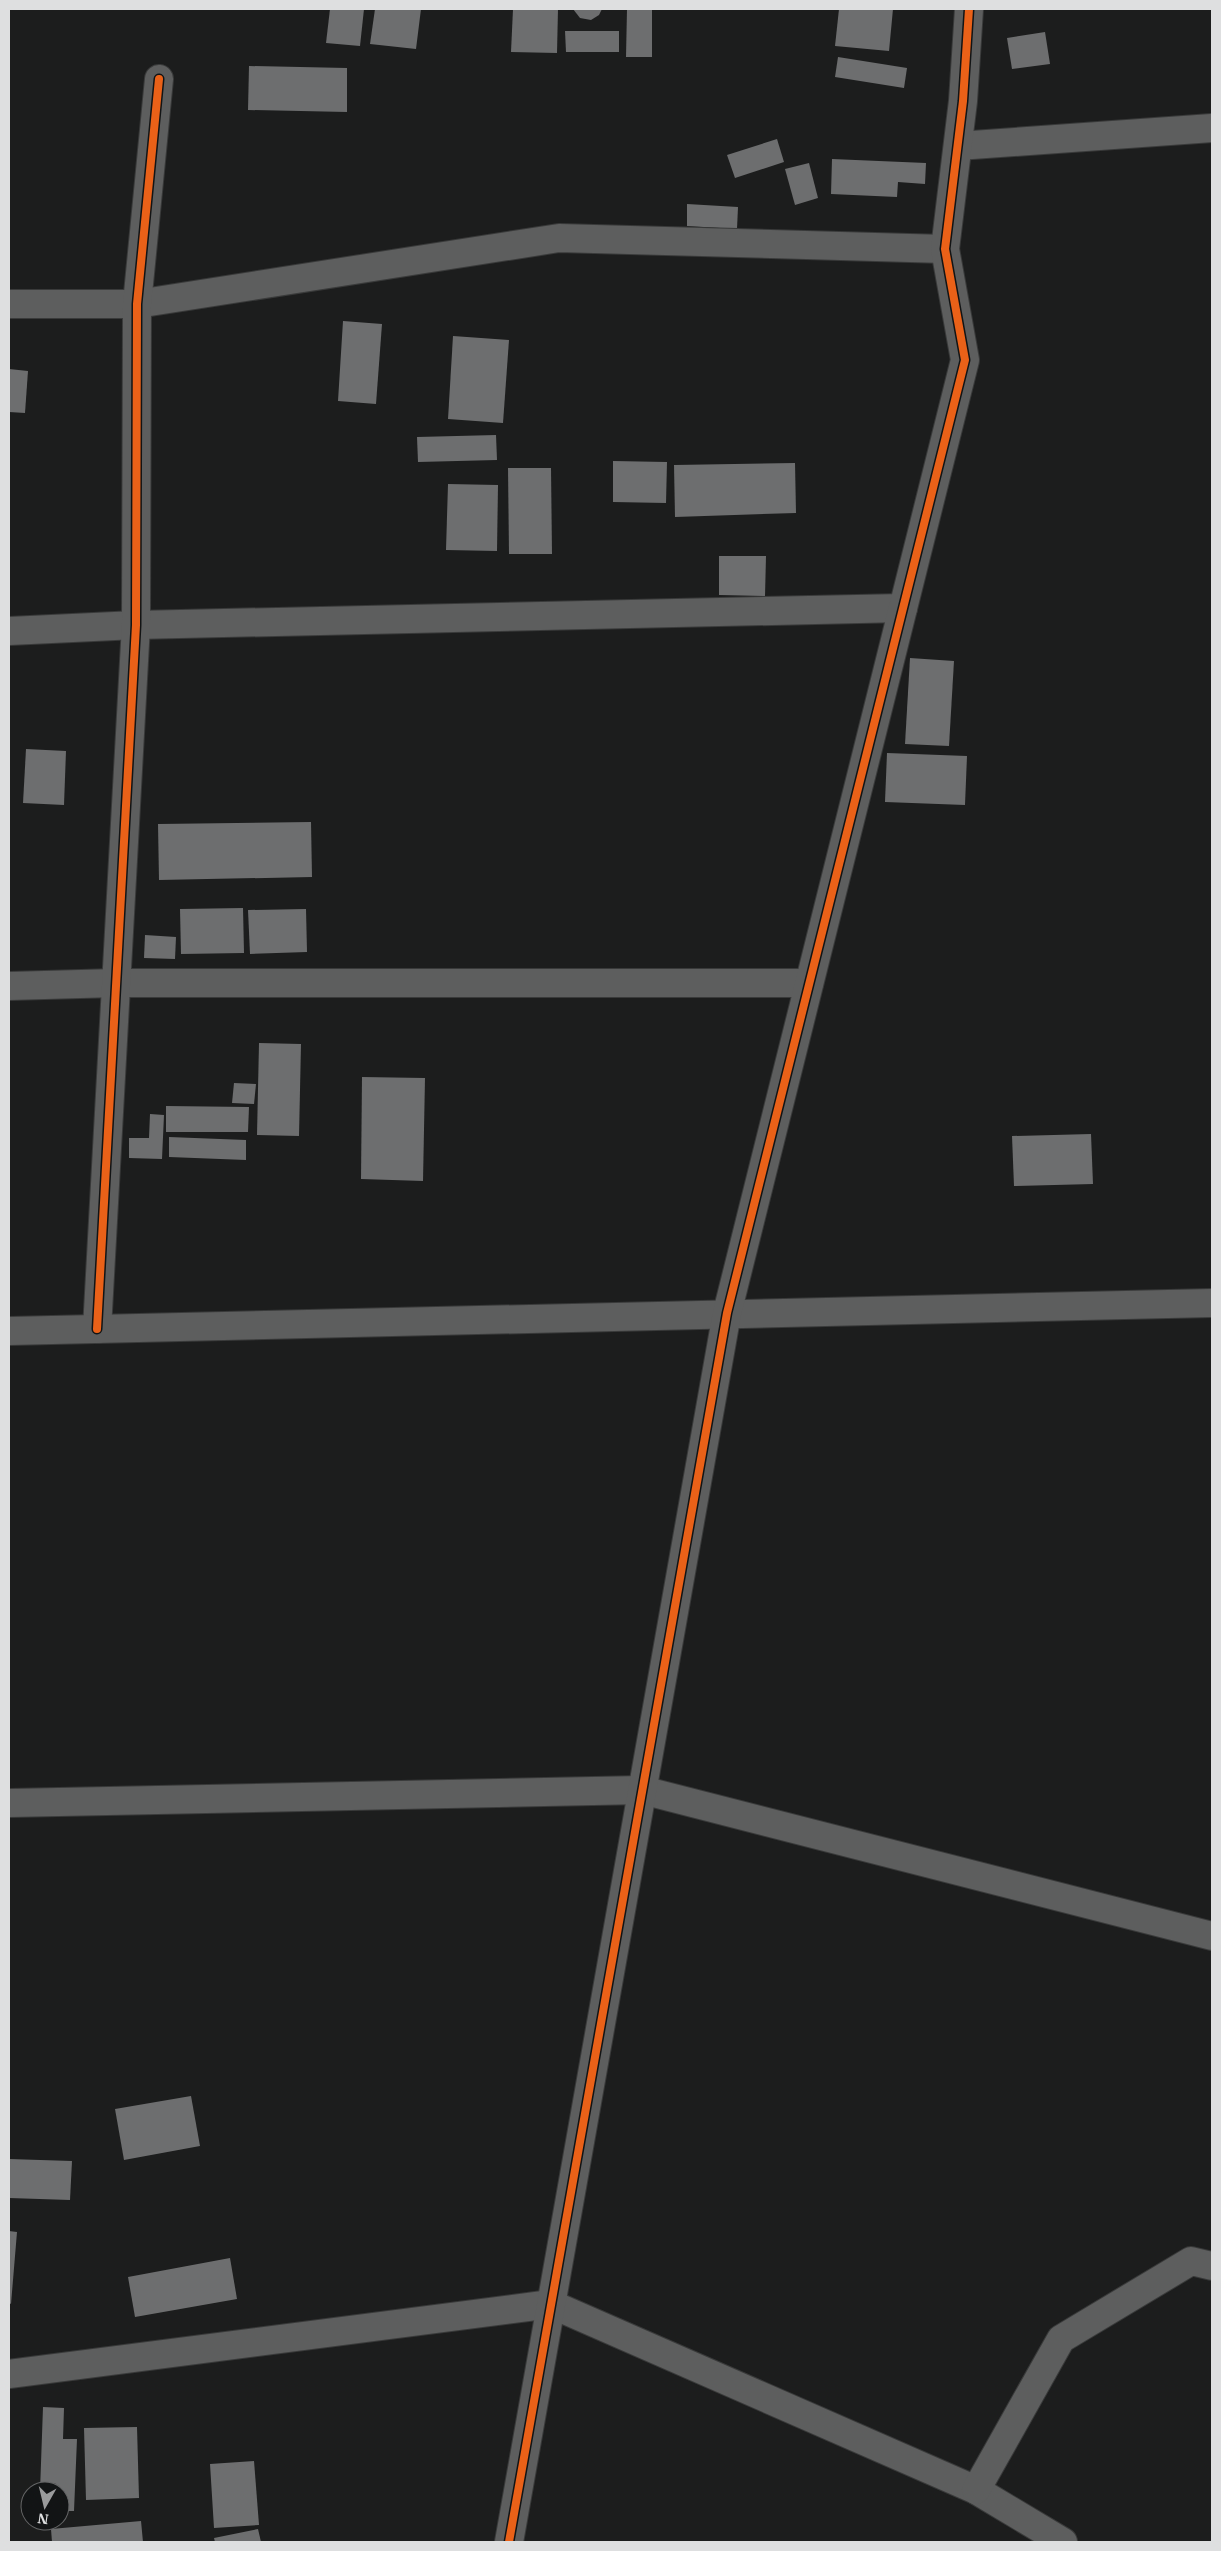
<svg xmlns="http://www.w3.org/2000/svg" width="1221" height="2551" viewBox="0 0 1221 2551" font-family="'IBM Plex Serif',serif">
<rect width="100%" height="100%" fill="#1c1d1d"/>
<!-- building -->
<g fill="#6d6e6f">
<path d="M330,9H364L360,46L326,43Z"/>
<path d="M375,9H421L416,49L370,44Z"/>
<path d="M513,9H558L557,53L511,52Z"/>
<path d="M573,9H602L599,15L591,20L580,18Z"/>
<path d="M627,9H652V57H626Z"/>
<path d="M839,9H893L889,51L835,46Z"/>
<path d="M565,31H619V52H566Z"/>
<path d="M1045,32L1050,64L1012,69L1007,38Z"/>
<path d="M838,57L907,68L904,88L835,77Z"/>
<path d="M249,66L347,68V112L248,110Z"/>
<path d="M777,139L784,162L735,178L727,155Z"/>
<path d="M832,159L926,163L925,184L898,182L897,197L831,194Z"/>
<path d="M809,163L818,198L795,205L785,169Z"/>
<path d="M687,204L738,207L737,229L687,226Z"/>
<path d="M343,321L382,324L376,404L338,401Z"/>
<path d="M453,336L509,340L503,423L448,419Z"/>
<path d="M9,369L28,371L25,413L9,412Z"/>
<path d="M496,435L497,460L418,462L417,437Z"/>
<path d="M613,461L667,462L666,503L613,502Z"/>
<path d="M795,463L796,513L675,517L674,465Z"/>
<path d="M508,468H551L552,554H509Z"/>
<path d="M448,484L498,485L497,551L446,550Z"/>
<path d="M719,556H766L765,596L719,595Z"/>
<path d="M910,658L954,661L949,746L905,744Z"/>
<path d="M26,749L66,751L64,805L23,803Z"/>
<path d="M887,753L967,756L965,805L885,802Z"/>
<path d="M311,822L312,877L159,880L158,824Z"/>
<path d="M243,908L244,953L181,954L180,909Z"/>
<path d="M306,909L307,952L250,954L248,910Z"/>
<path d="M145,935L176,937L175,959L144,958Z"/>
<path d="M259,1043L301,1044L299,1136L257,1135Z"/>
<path d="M362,1077L425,1078L423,1181L361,1179Z"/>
<path d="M234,1083L256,1084L254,1104L232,1103Z"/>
<path d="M166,1106L249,1107L248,1132H166Z"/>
<path d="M150,1114L164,1115L162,1159L129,1158V1138H149Z"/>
<path d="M1091,1134L1093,1184L1014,1186L1012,1136Z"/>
<path d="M169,1137L246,1140V1160L169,1157Z"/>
<path d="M191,2096L200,2146L124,2160L115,2109Z"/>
<path d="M9,2159L72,2161L70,2200L9,2198Z"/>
<path d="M9,2231L17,2232L11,2304L9,2303Z"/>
<path d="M230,2258L237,2299L135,2317L128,2277Z"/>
<path d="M43,2407L64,2408L63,2439H77L74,2511H60V2491H40Z"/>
<path d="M137,2427L139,2498L86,2500L84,2428Z"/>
<path d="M254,2461L259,2525L214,2528L210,2464Z"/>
<path d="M141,2521L143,2542H52L51,2529Z"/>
<path d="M258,2529L261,2542H215L214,2538Z"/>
</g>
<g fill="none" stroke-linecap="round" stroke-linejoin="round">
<!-- street casing -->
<g stroke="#393a3a" stroke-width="30">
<g id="street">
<path d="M958,146L1212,128"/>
<path d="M9,304H137L559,238L945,249"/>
<path d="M9,631L136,625L903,608"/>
<path d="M9,986L116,983H809"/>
<path d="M97,1329L136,625L137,304L159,79"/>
<path d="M9,1331L1212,1303"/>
<path d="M9,1803L642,1790L1212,1936"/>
<path d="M9,2374L551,2304L976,2490L1063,2542"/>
<path d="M976,2490L1061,2339L1191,2261L1212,2266"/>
<path d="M509,2542L727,1313L965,360L945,249L963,101L969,9"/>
</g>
</g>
<!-- street -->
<use href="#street" stroke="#5d5e5e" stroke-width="28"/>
<!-- cycleway casing -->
<g stroke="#121415" stroke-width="11">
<g id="cycleway">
<path d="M97,1329L136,625L137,304L159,79"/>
<path d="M509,2542L727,1313L965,360L945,249L963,101L969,9"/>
</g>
</g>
<!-- cycleway -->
<use href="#cycleway" stroke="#ea6118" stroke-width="8"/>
</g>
<!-- border -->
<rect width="1221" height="2551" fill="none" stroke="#dedfe0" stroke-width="20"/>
<!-- north arrow -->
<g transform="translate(45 2506) rotate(188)"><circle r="24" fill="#121415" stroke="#646566"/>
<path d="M0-4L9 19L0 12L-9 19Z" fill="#9a9b9c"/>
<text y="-8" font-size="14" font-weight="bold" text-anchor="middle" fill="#dedfe0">N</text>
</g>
</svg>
